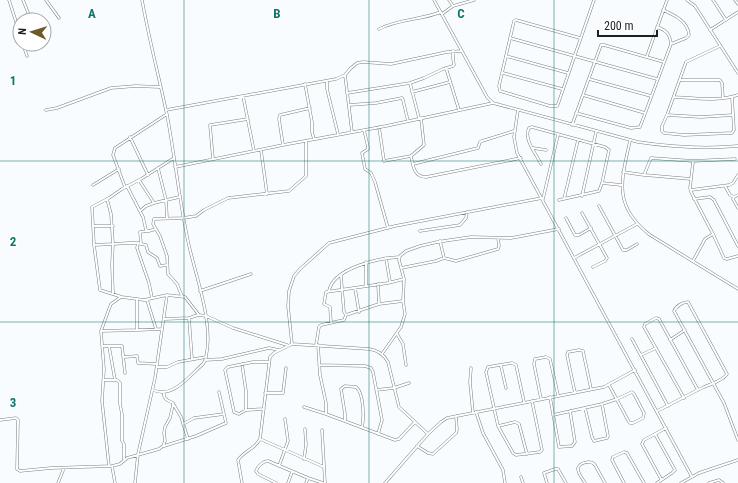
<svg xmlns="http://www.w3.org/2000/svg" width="738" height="483" font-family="'Roboto Condensed',sans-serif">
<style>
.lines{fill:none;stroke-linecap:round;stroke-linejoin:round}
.street-casing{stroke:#7a8184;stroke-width:3}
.street{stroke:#fff;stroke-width:2}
.grid{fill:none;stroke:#0f766e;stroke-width:1;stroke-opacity:0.55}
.grid-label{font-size:13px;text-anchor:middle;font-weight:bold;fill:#0f766e;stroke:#fff;stroke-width:3;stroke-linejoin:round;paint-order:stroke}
</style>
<rect width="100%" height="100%" fill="#f8fcfe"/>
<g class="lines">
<g class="street-casing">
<path id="street" d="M9,0L20,34
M23,0L31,20
M46,0L59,18
M142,0C149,39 159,77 167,115C175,157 179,199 188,241C195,275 214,322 206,357L178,362L167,367H157
M434,0L487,97L493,103L638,142C671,147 705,149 738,146
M687,0L695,6L738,73
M713,0L726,20
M735,0L738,4
M453,6L474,0
M442,14L453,6L449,0
M657,27C666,30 670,34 671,44
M379,29C398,19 421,20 441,12
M710,30L738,12
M510,38L657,79
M580,38L516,20L514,21L499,86L500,91L550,106H557L558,104L594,0
M23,44L27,56
M720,46L686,62L667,115L662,126V131L664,133L684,135L732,133L734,130L732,97
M506,56L568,73
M647,56L667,0
M446,68L459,110
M503,73L562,89
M345,75L352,132
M589,79L651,96
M680,80H720L722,83L723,98
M327,81V89L338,134
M410,83L424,78L443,69L453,66L454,65L453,58V51
M305,84L312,122V132L314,139
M412,92L450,82
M347,93L410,83L419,118
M583,95L645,113
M243,96L254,151
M674,97C694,98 719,102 738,95
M349,105L376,103L402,98L403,100L408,121
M46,110L57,108L111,88L136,86L160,87
M166,110L336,79L345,75L350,69L357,63L363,62L391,64L447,52L462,51
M518,110L514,137L517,153L692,477
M576,113L631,128L640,127L671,44L686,38L689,35C688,21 674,15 663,10
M667,115L701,117L733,115
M421,118L424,145L411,156C413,166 414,177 426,177L521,158
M572,125L601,45H604L664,62
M379,127L384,161L411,156
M364,130L368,147V149L362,153L365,169L371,173L375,182L388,228
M130,137L148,175
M630,141C621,181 613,206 650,235L738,289
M283,145L279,119L280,115L310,108
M533,148L546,150
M261,150L267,194
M174,158L141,179L122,189L109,198L92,207L94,245L100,290L122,297L144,300L167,295L185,297L199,315L206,316L233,328L287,345
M213,159L210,125L248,119
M693,162L690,188L691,192L713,234L724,258L727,259L738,256
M413,164L478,148L480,142L482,141L514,131
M541,164C536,154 523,138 529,128L532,127L605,147L609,150L602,183L599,191L559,200
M175,167L283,145L386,126L493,103
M158,168L166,200L167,218
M623,172L644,175L651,158L693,161L735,159
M645,175L691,179
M139,180L154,203L179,197
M602,183L621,185
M93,185L119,169
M127,186L143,217L146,230L149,231L156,229
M725,186L730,195L734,197
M125,187L113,155L115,148L167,114
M691,190L729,185L733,183L738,175
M738,195L734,197L733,199L738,208
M582,196L596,132
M543,199L558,135
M564,199L578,140
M694,199L710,197L714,200L738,246
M599,206L623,250H627L637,244
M140,211L146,206L154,203
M582,213L607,258L605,261L593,267
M566,218L575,235H579L591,228
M93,226H113
M420,231L460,225L466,218L467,212
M440,241L444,258L456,261L498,249L499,246L498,238
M141,244L138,243L137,248L149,283L152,298
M141,244L146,245L148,252L157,258L160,266L167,265
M141,244L140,232L147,231
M94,245L113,244L111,214L107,199
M386,258L390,282
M574,258L637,224
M693,261L705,239L713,234
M401,268L436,261L444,258
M341,276L344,312L346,315L379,304L403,301
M378,284L379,304
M366,286V262
M355,288L359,312
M200,291L251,274
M329,291C333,268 379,258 399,257
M113,294L112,264L113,244L129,243H138
M182,296L177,284L168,274L167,256L160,236L153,224L154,219L183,218L196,216L204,210L228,198L289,191L306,176V141
M147,300L156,329
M189,318L192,359
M164,319L189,318L198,315
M331,323L330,307L324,304L326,292L388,283L404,279
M137,330V299
M101,331L137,330L162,329
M397,334L403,344L406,365
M632,339L668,406
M670,340L685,330
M292,344L288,306L289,291L294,276L300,269L329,243L395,226L542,198
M316,345L319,327L321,325L344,320L346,315
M318,345L320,375L326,403V414
M102,346H122L125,373
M109,346L115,380
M382,354L401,327L405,314L403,301L404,279L399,260L400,256L406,251L420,246L437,242L471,237L511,238L559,229
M641,355L656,348
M124,357L137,356L138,363L157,364
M205,360L222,359L269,348L279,350
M242,364L246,391V410
M319,365L365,366L371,368L373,372L382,420L378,434
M501,366L506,388
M471,368L470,382L473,413
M103,380H117L120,383V404L122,414V441L124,444V459
M153,390C173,399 189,376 203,364L206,359
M376,390L394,388L409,383
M265,393H283L286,368
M575,393L567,355L568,352L579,350L583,351L591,389
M550,397L559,447L572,446L575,442L570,411
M684,398L644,327L645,324L656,318L659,319L698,390
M541,399L534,364L535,359L546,357L550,359L558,395
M524,402L516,365L512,363L488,367L486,372L498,426L513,453L516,455L540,452L542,450L532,401
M174,405L181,417L188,439
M304,407L326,414L395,440L399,439L415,422
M585,408L592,437L594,441L607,438L608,436L602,404
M264,409L246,410L239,414L234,412L225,370L228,367L253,362H269
M657,411C672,404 687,395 702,388C710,384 723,381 727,374L688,302C683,302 676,306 674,311L724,403L738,440
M476,412L483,433L503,470L505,483
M553,415L602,404L617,399L632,392L634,394L644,413L643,418L633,423H630L629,422L609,385
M0,420L16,418L18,420L17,469L20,471L51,468L112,466L120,464L127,458L159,449L163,446L165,441L164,433L165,427L170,418L173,405V403C168,400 163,400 164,393
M345,421V414L341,389L345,386L356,387C364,393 364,418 362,428
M183,424L194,418L224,414
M498,426L515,422L519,424L527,454
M322,430L325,483
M655,434L675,470L672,473L657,483
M260,439L324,467
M164,446L196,436L226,423L219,392
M417,446L428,453L433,454L456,433L457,430L456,416
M304,459L306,445L305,429
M109,466L102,401L104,369L101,331L109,309L111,304L121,297
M112,466L115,483
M279,466L288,441L285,419
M521,477L523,483
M661,479L642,444L644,440L666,428
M58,483L64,468
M135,483L138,454L155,378L167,295
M242,483L238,460C244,451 255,449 260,439L270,357L274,353L292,344L369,349C378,350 384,355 388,362L399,407L428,434
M276,483L258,474L256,471C257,467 263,461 268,461L308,478L323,483
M288,483L292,472
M306,483L308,478
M385,483L428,434L441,422L447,418L604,387L635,370
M547,483L544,473L555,469H558L566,483
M585,483C583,479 577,473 578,468C580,462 591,460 595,465L605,483
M624,483L612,460L613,457L624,452L627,453L644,483
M681,483L699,473L738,460
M709,483L719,480L723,483"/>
</g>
<use href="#street" class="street"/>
</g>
<path class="grid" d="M184,0V483M369,0V483M554,0V483M0,161H738M0,322H738"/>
<g class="grid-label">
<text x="92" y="18">A</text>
<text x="277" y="18">B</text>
<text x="461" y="18">C</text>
<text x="13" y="85">1</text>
<text x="13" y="246">2</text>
<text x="13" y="407">3</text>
</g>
<g transform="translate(32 32) rotate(274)"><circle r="19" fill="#ffffff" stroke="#a5a6a7"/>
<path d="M0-3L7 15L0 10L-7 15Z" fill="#6e5a29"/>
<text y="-6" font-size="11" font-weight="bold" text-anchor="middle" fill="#1e2022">N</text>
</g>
<path d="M598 30v6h59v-6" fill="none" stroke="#1e2022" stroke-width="2"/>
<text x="604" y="30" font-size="12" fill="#1e2022" stroke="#ffffff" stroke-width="3" paint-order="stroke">200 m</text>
</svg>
